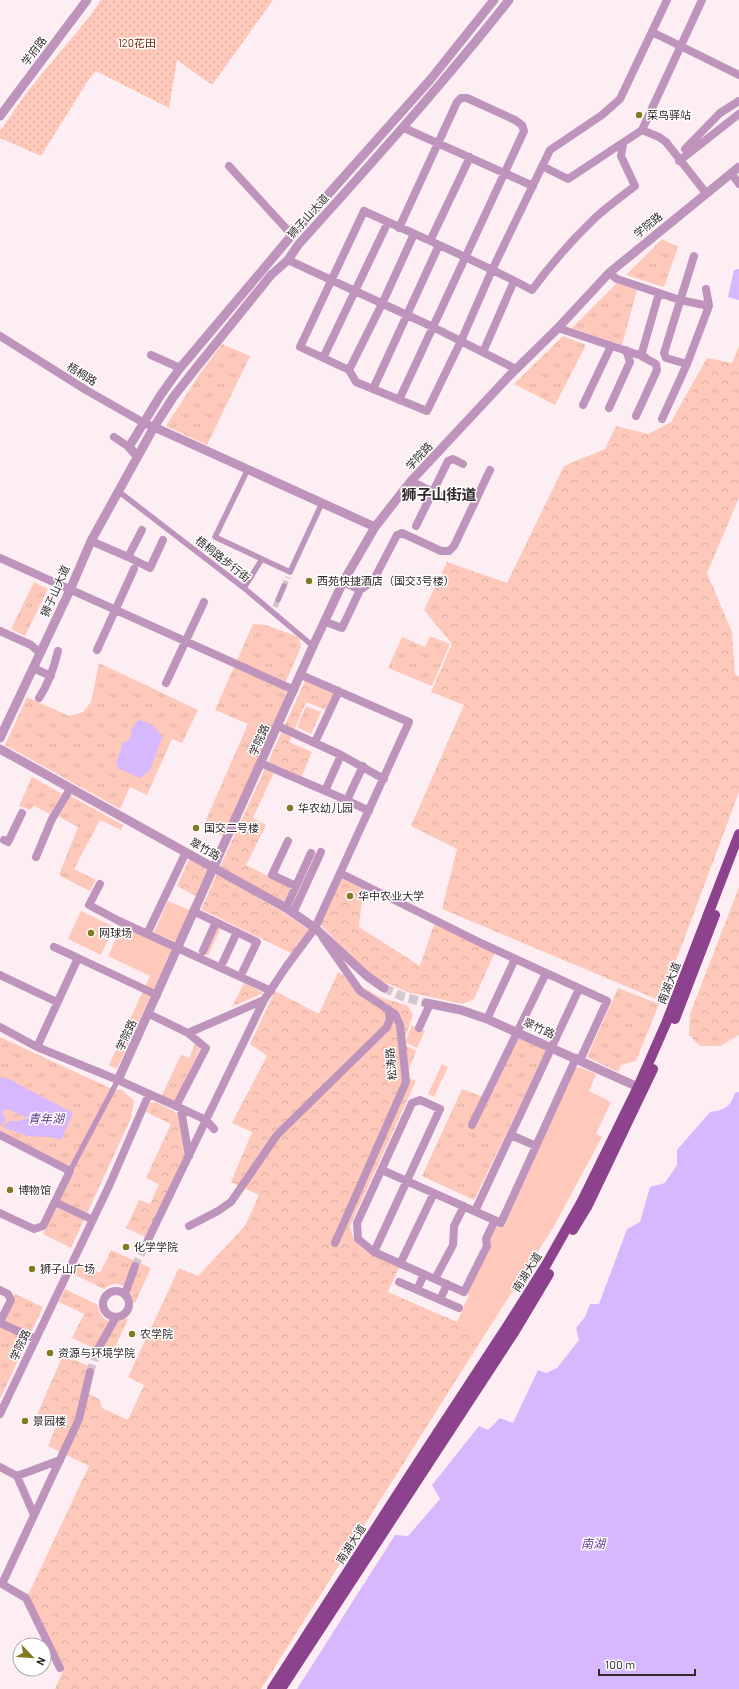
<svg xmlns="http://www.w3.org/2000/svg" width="739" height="1689" font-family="Barlow,'Noto Sans SC',sans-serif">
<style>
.grass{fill:#fec9ba}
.forest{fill:url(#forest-crowns)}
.park{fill:url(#park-tufts)}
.garden{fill:url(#garden-dots)}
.water{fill:#d7b8ff}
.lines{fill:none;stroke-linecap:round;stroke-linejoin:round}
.pedestrian-tunnel{stroke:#d4c6cc;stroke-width:5.5;stroke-dasharray:5.5 3;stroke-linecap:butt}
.minor-tunnel{stroke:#d4c6cc;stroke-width:8;stroke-dasharray:8 4;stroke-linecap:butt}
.tertiary-tunnel{stroke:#d4c6cc;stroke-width:9;stroke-dasharray:9 4.5;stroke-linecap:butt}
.pedestrian{stroke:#be94bc;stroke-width:5.5}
.minor{stroke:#be94bc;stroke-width:8}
.tertiary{stroke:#be94bc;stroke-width:9}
.primary{stroke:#8c428c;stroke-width:10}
.poi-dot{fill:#817a20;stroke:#fff;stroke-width:1.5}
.labels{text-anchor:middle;stroke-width:3;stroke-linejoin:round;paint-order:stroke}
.park-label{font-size:11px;fill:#7f2203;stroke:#fff}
.street-label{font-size:11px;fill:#31282c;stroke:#fff}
.poi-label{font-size:11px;fill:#31282c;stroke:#fff;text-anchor:start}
.water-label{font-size:12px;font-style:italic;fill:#623a8b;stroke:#fff}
.district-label{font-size:15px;font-weight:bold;fill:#31282c;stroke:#fff}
</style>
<defs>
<pattern id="forest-crowns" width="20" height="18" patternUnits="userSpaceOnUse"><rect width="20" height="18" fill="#fec9ba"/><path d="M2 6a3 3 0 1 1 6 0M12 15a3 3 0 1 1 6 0" fill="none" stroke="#daada0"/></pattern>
<pattern id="park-tufts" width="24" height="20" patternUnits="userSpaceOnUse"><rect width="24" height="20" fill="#fec9ba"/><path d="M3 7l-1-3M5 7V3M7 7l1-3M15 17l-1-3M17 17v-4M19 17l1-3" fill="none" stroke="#daada0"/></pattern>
<pattern id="garden-dots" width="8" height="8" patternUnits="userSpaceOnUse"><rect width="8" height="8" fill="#fec9ba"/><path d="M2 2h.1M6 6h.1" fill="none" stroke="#daada0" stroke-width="1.8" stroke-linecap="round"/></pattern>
</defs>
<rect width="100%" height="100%" fill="#fdeef4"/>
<path class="grass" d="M168,901L190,910L176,942L154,932Z
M81,911L114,927L101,955L68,939Z
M122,925L172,948L117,1069L109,1065L150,976L108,956Z
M412,1025L425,1031L417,1048L405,1042Z
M442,1064L448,1067L434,1097L428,1094Z
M575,1067L582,1068L596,1074L589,1091L611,1102L596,1134L602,1137L553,1228L482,1339L457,1322L469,1295L467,1292L496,1224L504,1227Z"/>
<path class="forest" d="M739,346V498L707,573L732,632L735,675L739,676V792L661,1001L442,909L457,849L411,826L464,705L431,692L452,644L424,610L447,562L507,583L564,466L605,449L616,426L648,434L671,422L707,358L732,363Z
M305,681L334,694L326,710L306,702L289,742L312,752L301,778L277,766L253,818L266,825L246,865L291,887L284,902L220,867Z
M190,857L211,870L198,897L177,886Z
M217,874L281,911L309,930L293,954L201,909Z
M339,877L363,889L359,927L420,966L435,921L496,950L474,999L463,1004L407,992L375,978L355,961L318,922Z
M739,887V1035L720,1046H700L689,1035L690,1014Z
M338,972L378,996L408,1006L413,1015L403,1044L416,1051L406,1077L416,1081L350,1226L353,1238L364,1250L400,1265L388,1292L457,1322L482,1339L261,1689H55L64,1668L28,1595L89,1466L48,1446L57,1424L37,1415L63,1355L91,1367L81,1390L99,1399L102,1408L128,1420L144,1385L128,1377L179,1268L198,1276L245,1226L259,1195L231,1182L252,1132L232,1123L267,1056L250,1044L275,991L319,1014Z
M244,983L263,993L232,1007Z
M156,1102L177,1113L186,1155L147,1238L126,1228L139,1200L150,1204L159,1184L146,1178L171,1124L146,1112L150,1103Z"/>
<path class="park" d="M662,239L678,247L664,287L626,275Z
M617,283L637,290L622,345L572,328Z
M563,336L586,345L555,405L514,384Z
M222,344L250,356L207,445L166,426L199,375Z
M34,582L48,589L25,636L11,629Z
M253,624L266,625L299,637L301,647L286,681V703L226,837L203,827L248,724L215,710Z
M430,636L450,644L432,686L388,668L402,637L425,647Z
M99,663L198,710L182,743L172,739L147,795L130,787L120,809L5,745L27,697L69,716L83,712L91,702Z
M306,706L321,712L311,734L297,727Z
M32,777L62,794L50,814L34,806L30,810L19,806Z
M69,795L123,825L121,830L100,820L74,869L96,880L90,891L59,875L78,827L56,815Z
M217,926L221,928L208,955L204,953Z
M618,988L659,1004L636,1061L621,1065L618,1072L587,1057Z
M520,1035L548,1047L474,1200L422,1176L462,1089L489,1099Z
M0,1037L112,1089L122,1090L134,1101L131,1118L71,1248L43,1234L75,1170L0,1132Z
M195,1044L200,1049L175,1102L161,1097L181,1055L189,1058Z
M111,1250L151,1268L135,1303L132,1302C132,1286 116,1278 104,1289L71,1273L76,1262L100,1273Z
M65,1289L98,1305C99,1320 113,1327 125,1318L128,1319L111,1356L72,1338L84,1314L59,1302Z
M15,1294L43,1307L0,1399V1326Z"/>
<path class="garden" d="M101,0H273L212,85L177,60L169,108L96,71L89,79L41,156L0,138V131L27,92L90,16Z"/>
<path class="water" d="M739,269V300L728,297L734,270Z
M138,720C148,721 159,728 162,738L150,770L140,778L119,769L116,763L123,743L130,739L132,728Z
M0,1077L9,1079L73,1113L61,1140L51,1137L28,1136L4,1128L8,1121H19L28,1118L7,1109L2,1112L6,1119L1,1126H0Z
M739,1092V1689H297L395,1535L408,1536L440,1499L432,1485L479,1426L488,1430L500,1418L513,1423L538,1370L546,1373L557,1368L579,1340L576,1328L585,1317L590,1304H599L627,1229L640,1222L650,1187L665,1183L677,1165V1150L710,1112C725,1110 730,1107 735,1093Z"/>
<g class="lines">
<path class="pedestrian-tunnel" d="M284,586L288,577
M275,607L278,600"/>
<path class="minor-tunnel" d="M135,1266L148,1240
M90,1372L98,1349"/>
<path class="tertiary-tunnel" d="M384,988L404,997L426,1003"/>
<path class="pedestrian" d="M248,469L215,537L290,572L322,503
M118,491L244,588L313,646
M244,588L262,559
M278,600L284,586
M70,1171L118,1080"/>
<path class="minor" d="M702,0L642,130L659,137L666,142L706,193
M652,32L739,75
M404,128L533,186
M623,144L621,156L635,186C622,196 608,206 596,217C573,239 551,264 532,290C478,261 420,237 364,211L300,347L349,370L356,382L427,411L461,341L492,270L550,150L602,115L620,99L667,0
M685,149L720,113L739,101
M679,161L739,114
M229,166L292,235
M542,166L568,179L642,130
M731,173L739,184
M430,241L470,157
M288,260L433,327L516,369
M609,273L617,279L680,300L709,306
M558,328L645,357
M0,336L86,390L144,423L154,427
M483,352L514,281
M151,355L180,368
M323,358L388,222
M687,364L666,358L664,353L694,256
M349,370L382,304L414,234
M373,389L439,245
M399,400L524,131L522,125L515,120L467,98H461L457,102L399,228
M583,405L611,346
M609,408L630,362L626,350
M636,416L657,370L656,364L641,356L659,293
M662,419L687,364L709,306L706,289
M114,437L129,447
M411,481L447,499
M416,526L448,461L453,459L463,464
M91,541L128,557L142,530
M128,557L150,568L163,540
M0,558L294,690
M360,590L373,581L397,535L402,533L441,551H449L454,546L490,470
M326,622L342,628L360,590L343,582
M0,631L31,645L40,653
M97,650L134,569
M33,668L51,676
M166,683L204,602
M39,698C49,683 54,668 58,651
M278,726L341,755L384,779
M315,742L339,691
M261,763C297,780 334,793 369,811
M325,791L341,755
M347,800L363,766
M4,840L8,842L22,813
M288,841L272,875L296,886
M36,857L52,819L70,789
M340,873L483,944L607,1001L580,1060
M100,884L89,905L119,921L271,991
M286,908L311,853
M195,912L257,942L243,971
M293,913L321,852
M147,934L186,852
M323,938L360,991L395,1014L400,1025L406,1082L335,1243
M54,947L78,958
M203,951L216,922
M223,962L237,932
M0,975L57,1002
M149,1014L188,1033L264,1000L286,967L315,928L409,722L301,675
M487,1019L515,959
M0,1027L37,1047L118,1080L176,1106L206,1120L214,1129
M419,1028L430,1004
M37,1047L78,958L157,995
M176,1106L206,1048L188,1033
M181,1110L189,1156
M472,1125L546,973
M0,1135L70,1171L43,1226L34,1229L0,1213
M511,1135L536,1146
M382,1170L501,1223L576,1058
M55,1202L93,1220
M475,1211L579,989
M189,1226L218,1211L231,1202L277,1135L387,1027L390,1019L388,1009
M148,1240L264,1000
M374,1252L440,1109L420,1100L412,1103L357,1223L358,1239L374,1252L464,1292L487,1246L486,1239L495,1220
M400,1264L434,1193
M435,1279L453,1245L454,1226L464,1206
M399,1282L459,1308
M0,1290L8,1294L11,1300L0,1322
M417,1290L424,1274
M103 1304a13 13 0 1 1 26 0a13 13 0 1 1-26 0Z
M125,1294L135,1266
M440,1300L447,1284
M0,1323L36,1339
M98,1349L116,1317
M0,1414L109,1186L149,1094
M0,1467L17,1476
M34,1515L17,1476L60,1460
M0,1583L26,1598L60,1668
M2,1584L79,1419L90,1372"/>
<path class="tertiary" d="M0,116L87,0
M154,427L375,527
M137,456L129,447L160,396L180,368L292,235L430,80L494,0
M0,738L70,590L91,541L154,427L174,396L196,368L271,275L288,260L298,245C370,165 442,85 509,0
M0,749L286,908L315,928L367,976L384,988
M426,1003L461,1010L487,1019L638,1087
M118,1080L313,646L343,582L364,546L375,527L411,481L510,375L558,328L609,273L739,167"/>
<path class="primary" d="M675,1019L715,915
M573,1230L587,1207L653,1069
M272,1689L417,1464L508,1325L546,1265L582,1201L638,1087L667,1021L739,834
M281,1689L515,1331L549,1274"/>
</g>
<g class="poi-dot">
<circle cx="639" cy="115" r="4"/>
<circle cx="309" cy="581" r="4"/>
<circle cx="290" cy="808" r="4"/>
<circle cx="196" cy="828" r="4"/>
<circle cx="350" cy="896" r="4"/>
<circle cx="91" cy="933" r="4"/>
<circle cx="10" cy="1190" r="4"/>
<circle cx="126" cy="1247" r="4"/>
<circle cx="32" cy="1269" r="4"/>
<circle cx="132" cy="1334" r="4"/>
<circle cx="50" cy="1353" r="4"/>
<circle cx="25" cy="1421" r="4"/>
</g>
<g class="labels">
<g class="park-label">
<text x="137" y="47">120花田</text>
</g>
<g class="street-label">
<text transform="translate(34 51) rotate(-53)" y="4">学府路</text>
<text transform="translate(308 216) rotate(-48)" y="4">狮子山大道</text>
<text transform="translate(648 225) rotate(-39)" y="4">学院路</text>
<text transform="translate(82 374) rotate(32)" y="4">梧桐路</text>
<text transform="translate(419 456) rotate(-47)" y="4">学院路</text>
<text transform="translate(223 559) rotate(38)" y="4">梧桐路步行街</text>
<text transform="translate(55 591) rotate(-66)" y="4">狮子山大道</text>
<text transform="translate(259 740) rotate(-66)" y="4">学院路</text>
<text transform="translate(205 849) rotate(29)" y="4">翠竹路</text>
<text transform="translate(669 983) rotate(-69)" y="4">南湖大道</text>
<text transform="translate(539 1028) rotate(24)" y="4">翠竹路</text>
<text transform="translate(126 1035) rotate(-65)" y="4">学院路</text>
<text transform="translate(391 1064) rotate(-95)" y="4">松涛路</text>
<text transform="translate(527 1272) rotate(-58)" y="4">南湖大道</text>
<text transform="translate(20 1345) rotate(-65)" y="4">学院路</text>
<text transform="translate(351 1544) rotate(-57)" y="4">南湖大道</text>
</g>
<g class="poi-label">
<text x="647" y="119">菜鸟驿站</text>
<text x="317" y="585">西苑快捷酒店（国交3号楼）</text>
<text x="298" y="812">华农幼儿园</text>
<text x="204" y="832">国交二号楼</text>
<text x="358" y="900">华中农业大学</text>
<text x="99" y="937">网球场</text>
<text x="18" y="1194">博物馆</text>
<text x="134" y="1251">化学学院</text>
<text x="40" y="1273">狮子山广场</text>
<text x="140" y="1338">农学院</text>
<text x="58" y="1357">资源与环境学院</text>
<text x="33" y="1425">景园楼</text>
</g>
<g class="water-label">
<text x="46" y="1123">青年湖</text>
<text x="593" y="1548">南湖</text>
</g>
<g class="district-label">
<text x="439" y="500">狮子山街道</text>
</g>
</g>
<g transform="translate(32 1657) rotate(115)"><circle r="19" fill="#ffffff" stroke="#ada9ab"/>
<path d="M0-3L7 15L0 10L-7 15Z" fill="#817a20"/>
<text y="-6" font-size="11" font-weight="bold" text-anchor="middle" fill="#31282c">N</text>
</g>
<path d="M599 1669v6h96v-6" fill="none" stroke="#31282c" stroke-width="2"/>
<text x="605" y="1669" font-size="12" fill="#31282c" stroke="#ffffff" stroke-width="3" paint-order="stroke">100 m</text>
</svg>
